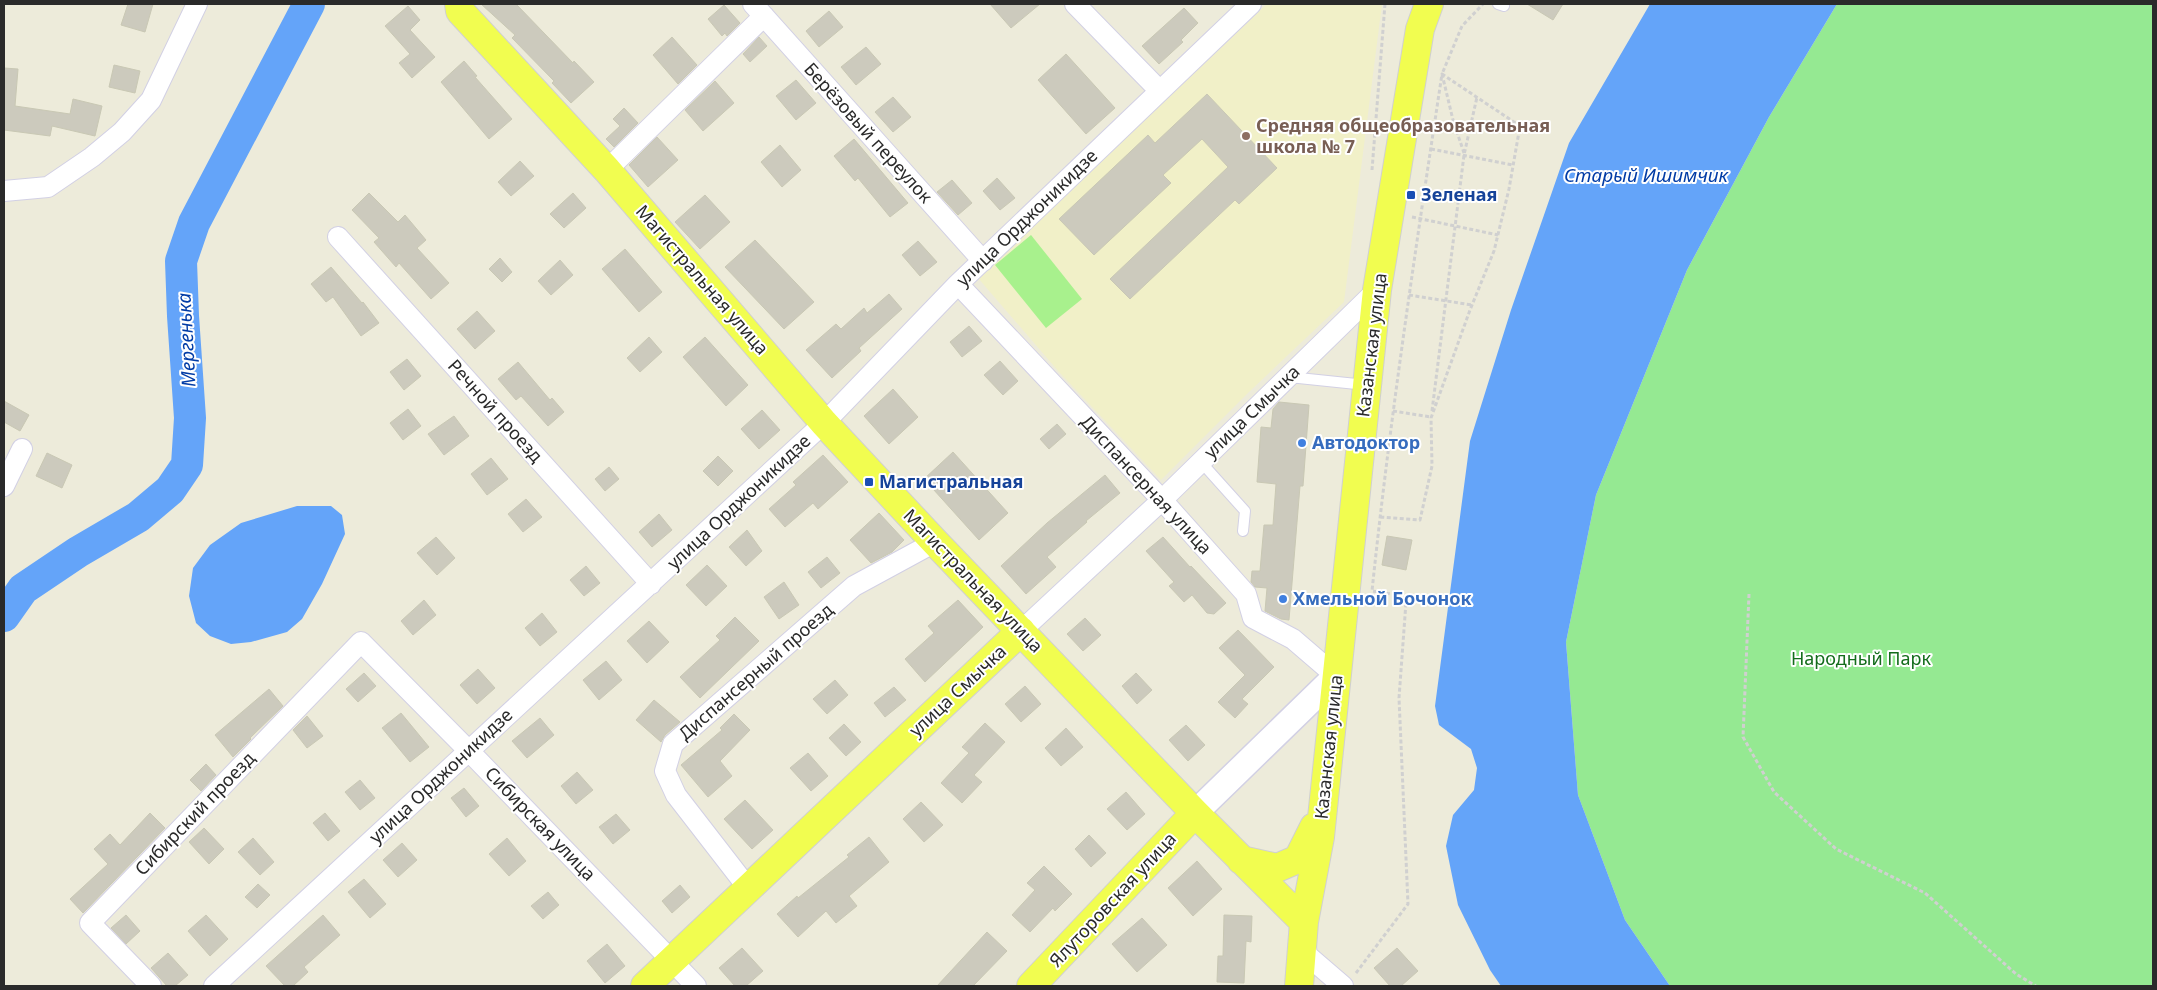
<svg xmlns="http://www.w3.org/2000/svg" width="2157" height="990" font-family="'Noto Sans',sans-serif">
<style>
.education{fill:#f1f0c8}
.green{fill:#95e992}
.pitch{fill:#a8f18d}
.water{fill:#64a4f9}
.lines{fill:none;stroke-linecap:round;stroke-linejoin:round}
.river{stroke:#64a4f9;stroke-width:32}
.building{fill:#cccabd;stroke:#c9c8b4}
.service-casing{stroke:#d2d0e4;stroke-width:12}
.minor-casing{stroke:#d2d0e4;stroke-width:22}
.tertiary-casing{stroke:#d2d0e4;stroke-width:28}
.primary-casing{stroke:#d0d0d0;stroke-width:30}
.path{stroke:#d0d0d0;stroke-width:3;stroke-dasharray:4 2.5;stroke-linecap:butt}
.service{stroke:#fff;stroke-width:10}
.minor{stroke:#fff;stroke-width:20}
.tertiary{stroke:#fff;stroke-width:25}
.primary{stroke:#f1fd50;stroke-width:28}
.education-dot{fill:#8d6e63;stroke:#fff;stroke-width:2}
.transit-dot{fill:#1a4fb4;stroke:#fff;stroke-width:2}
.shop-dot{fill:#3f7fe0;stroke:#fff;stroke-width:2}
.labels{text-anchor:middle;stroke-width:4;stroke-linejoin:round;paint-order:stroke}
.education-label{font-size:18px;font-weight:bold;fill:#785e54;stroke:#fff;text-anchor:start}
.street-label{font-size:18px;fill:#2a2a2a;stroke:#fff}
.transit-label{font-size:18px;font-weight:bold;fill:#164399;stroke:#fff;text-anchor:start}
.shop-label{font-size:18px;font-weight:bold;fill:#366cbe;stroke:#fff;text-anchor:start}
.park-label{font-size:18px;fill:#146d1c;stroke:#fff}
.water-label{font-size:19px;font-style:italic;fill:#023ca6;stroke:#fff}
</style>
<rect width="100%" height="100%" fill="#edebda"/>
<path class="education" d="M1267,4H1382L1344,302L1249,392L1161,480L1059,372L978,278L986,268Z"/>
<path class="green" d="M1837,4H2153V986H1670L1625,920L1578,795L1566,642L1596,495L1687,270L1769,117Z"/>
<path class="pitch" d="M1031,235L1082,299L1046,328L995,265Z"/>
<path class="water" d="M1650,4H1837L1769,117L1687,270L1596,495L1566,642L1578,795L1625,920L1670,986H1501L1490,970L1458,905L1446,846L1453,815L1474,790L1477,768L1471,749L1439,725L1435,706L1470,441L1511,310L1569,143Z
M297,506H331L342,515L345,534L322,584L302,619L287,632L251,642L231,644L210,636L196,623L189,596L193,568L210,545L241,523Z"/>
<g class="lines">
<path class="river" d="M4,616L23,589L78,552L138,517L170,490L187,465L190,418L183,316L181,261L194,223L309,4"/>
</g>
<path class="building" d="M128,4H153L145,32L121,25Z
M481,4H516L573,63L574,61L594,82L571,103L552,83L554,81L512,38L515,35Z
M990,4H1040L1011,28Z
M1527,4H1563L1553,20Z
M724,5L740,23L727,36L725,33L722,36L708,19Z
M408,6L420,20L410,30L435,57L412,78L399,63L410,54L385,26Z
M1184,8L1198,23L1181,40L1183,42L1159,64L1142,46Z
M829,11L843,27L819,47L806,31Z
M672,37L697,65L678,84L653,55Z
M759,37L767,46L750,62L743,54Z
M866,47L881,64L856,85L841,67Z
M1066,54L1115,108L1086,134L1038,80Z
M464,61L477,76L475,77L512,119L489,139L441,82Z
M114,65L140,71L135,93L109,87Z
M4,68L18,69L15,106L70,114L73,99L102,106L95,136L52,126L50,136L4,130Z
M796,80L816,103L796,120L776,96Z
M715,81L734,103L703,131L685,110Z
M1207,94L1277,168L1239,204L1235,200L1130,299L1110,279L1228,167L1202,139L1163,175L1171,183L1094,255L1059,219L1148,135L1155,143Z
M893,97L911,117L893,132L875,112Z
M624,108L638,123L614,147L606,139L620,126L613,119Z
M657,137L678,160L648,187L629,165Z
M854,139L908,203L890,217L858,178L855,181L834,156Z
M780,145L801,170L782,187L761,162Z
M520,161L534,176L511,196L498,182Z
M997,178L1015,198L1000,210L983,191Z
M952,180L972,203L958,215L937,192Z
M369,193L398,222L405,215L426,240L417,248L449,283L431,299L399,263L396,267L374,242L379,238L352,210Z
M573,193L586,208L564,228L550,214Z
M705,195L730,222L700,249L675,222Z
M755,240L814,302L784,329L725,267Z
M918,241L937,262L920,276L902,255Z
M625,249L662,292L639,312L602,269Z
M500,258L512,272L502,282L489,269Z
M560,260L573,275L551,295L538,281Z
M331,267L362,303L363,302L379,323L361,336L333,297L326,302L311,284Z
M889,294L902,309L859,348L861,351L832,378L806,350L836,324L841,329L864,308L867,313Z
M477,311L495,331L475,349L457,329Z
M969,326L982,341L962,357L950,342Z
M649,337L662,352L640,372L627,358Z
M705,337L748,385L726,406L683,357Z
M407,359L421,376L404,390L390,372Z
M1000,361L1018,381L1003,395L984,375Z
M518,362L550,400L552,398L564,412L548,426L521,396L516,400L498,379Z
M893,389L918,417L889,444L864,416Z
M4,401L29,415L20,431L4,422Z
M1279,402L1309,405L1303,486H1300L1289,620L1281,619L1265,611L1267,588L1255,587L1251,582L1252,571H1260L1264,525H1273L1276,484L1257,482L1261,427L1271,428L1273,409Z
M408,409L421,426L403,440L390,423Z
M762,410L780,430L759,449L741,429Z
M454,416L469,436L444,455L428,434Z
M1057,424L1066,434L1049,449L1040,439Z
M953,452L1008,513L979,540L924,479Z
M47,453L72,465L62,488L36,476Z
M823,455L848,482L818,509L813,503L785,527L769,509L796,485L793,482Z
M718,456L733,471L718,486L703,471Z
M491,458L508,479L487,495L471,474Z
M609,467L619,479L605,491L595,479Z
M1105,475L1120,493L1086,521L1087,522L1047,557L1056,567L1026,594L1001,566L1047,523Z
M526,499L542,517L523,532L508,514Z
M879,513L904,540L892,552L871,563L850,540Z
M659,514L672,530L652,547L639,532Z
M747,530L762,551L746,566L729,547Z
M1387,536L1412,540L1406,570L1382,565Z
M436,537L455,558L437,575L417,553Z
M1163,537L1190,567L1191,566L1226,603L1214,614L1207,613L1192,595L1184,602L1169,586L1174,582L1146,551Z
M827,557L840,573L821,588L808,572Z
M707,565L727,586L706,606L686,585Z
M586,566L600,583L584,596L570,580Z
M784,582L799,605L779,619L764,597Z
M424,600L436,615L413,635L401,621Z
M958,600L983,627L925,682L905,659L934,633L928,626Z
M542,613L557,632L540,646L525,628Z
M735,617L759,641L700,698L680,677L720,640L716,636Z
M1085,618L1101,635L1083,651L1067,634Z
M649,621L669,642L647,663L627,641Z
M1238,630L1274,667L1242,699L1248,704L1235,718L1218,702L1245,675L1219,648Z
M606,661L622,680L599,700L583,680Z
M478,669L495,688L477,704L460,685Z
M364,673L376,686L358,702L346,689Z
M1136,673L1152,690L1137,704L1122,686Z
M835,680L848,695L827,714L813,699Z
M1025,686L1041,704L1021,722L1005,704Z
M894,687L906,700L885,717L874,703Z
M269,689L283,706L250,738L251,739L233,757L215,735Z
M654,700L680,722L665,735L661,742L636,720Z
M401,713L429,747L410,762L382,728Z
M734,714L750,730L720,761L732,776L708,797L681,765L722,730L720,728Z
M307,716L323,736L307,748L293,730Z
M540,718L554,735L527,758L512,741Z
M985,723L1005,742L974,775L982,782L962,803L941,783L969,753L962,747Z
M844,724L861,742L846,756L829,738Z
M1186,725L1205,745L1188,761L1169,740Z
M1066,728L1083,747L1061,766L1045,748Z
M808,753L828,776L811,791L790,768Z
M206,764L216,775L201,791L190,780Z
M577,772L593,790L576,804L561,786Z
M360,780L375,798L360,810L345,792Z
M464,788L479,806L466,817L451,798Z
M1126,792L1145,814L1127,830L1107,809Z
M745,800L773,830L752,849L724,819Z
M921,802L943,825L924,842L903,819Z
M150,813L165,828L83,913L70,899L108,864L94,849L110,834L120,845Z
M325,813L340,831L328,841L313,823Z
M616,814L630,830L613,844L599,827Z
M204,828L224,849L209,864L189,842Z
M1089,835L1106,853L1091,867L1075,849Z
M869,837L889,862L849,896L857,906L836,923L826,911L798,937L777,914L797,896L798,898L849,857L847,855Z
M253,838L274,862L260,875L238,852Z
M507,838L526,861L509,876L489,854Z
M402,843L417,860L398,877L383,860Z
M1197,861L1222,889L1193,916L1168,888Z
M1044,866L1072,894L1055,911L1053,908L1030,932L1012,915L1035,890L1027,883Z
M364,879L386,904L370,918L348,892Z
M258,884L270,895L257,908L245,897Z
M680,885L690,897L672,913L662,901Z
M548,892L559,905L543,919L531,906Z
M126,915L140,931L126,944L111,928Z
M206,915L228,939L210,956L188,931Z
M323,915L340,935L304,967L308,972L293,986H285L266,966Z
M1224,915L1252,916L1251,942L1246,941L1244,983L1217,982L1218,956H1223Z
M1142,918L1167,945L1137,972L1112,944Z
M987,932L1007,951L973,986H937Z
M607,944L625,966L605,983L587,961Z
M742,948L763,971L746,986H735L719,968Z
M1397,948L1418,971L1401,986H1390L1374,968Z
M168,953L188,975L175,986H167L151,968Z"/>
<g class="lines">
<g class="service-casing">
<path id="service" d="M1498,4L1504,6
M1289,377L1366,385
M1201,462L1245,511L1243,531"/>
</g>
<g class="minor-casing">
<path id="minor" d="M753,4L983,261
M1075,4L1159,90
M607,170L764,16
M4,191L48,187L92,157L122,132L151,100L197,4
M338,237L651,584
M958,284L1162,500L1246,594L1253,618L1293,639L1336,676
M4,486L22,449
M1021,631L1162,500L1377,290
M748,888L676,795L665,771L673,744L854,586L935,542
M1305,940L1307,955L1343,986
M151,986L90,923L361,642L468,750L696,986
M214,986L824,423L958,284L1251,4"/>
</g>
<g class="tertiary-casing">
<path id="tertiary" d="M1195,813L1336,676"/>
</g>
<g class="primary-casing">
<path id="primary" d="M459,4L460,11L607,170L824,423L935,542L1195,813L1304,922
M1241,860L1277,868L1298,859L1314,827
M645,986L1021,631
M1031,986L1195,813
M1299,986L1304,922L1320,837L1377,290L1420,29L1429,4"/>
</g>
<path class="path" d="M1431,149L1513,165
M1464,153L1453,120L1442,74L1462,26L1483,4
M1372,170L1385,4
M1412,217L1498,235
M1409,295L1472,305
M1393,411L1431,417
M1432,411L1464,155L1477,97
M1749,594L1743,737L1774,792L1836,849L1925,893L2016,974L2036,986
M1356,973L1408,904L1399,698L1406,602L1404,596L1372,591C1390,418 1416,246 1442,74L1520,126L1509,189L1494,251L1470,310L1431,418L1432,466L1420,520L1380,517"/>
<use href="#service" class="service"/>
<use href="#minor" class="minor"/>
<use href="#tertiary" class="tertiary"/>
<use href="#primary" class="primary"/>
</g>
<circle class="education-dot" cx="1246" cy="136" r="5"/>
<g class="transit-dot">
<rect x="1406" y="190" width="10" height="10" rx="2.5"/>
<rect x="864" y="477" width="10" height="10" rx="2.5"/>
</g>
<g class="shop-dot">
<circle cx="1302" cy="443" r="5"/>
<circle cx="1283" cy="599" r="5"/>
</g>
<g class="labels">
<g class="education-label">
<text x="1256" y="132">Средняя общеобразовательная<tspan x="1256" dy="21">школа № 7</tspan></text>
</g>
<g class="street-label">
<text transform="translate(868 133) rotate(48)" y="6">Берёзовый переулок</text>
<text transform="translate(1027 218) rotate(-44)" y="6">улица Орджоникидзе</text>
<text transform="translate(702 280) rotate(49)" y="6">Магистральная улица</text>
<text transform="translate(1372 345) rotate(-83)" y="6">Казанская улица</text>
<text transform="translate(495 411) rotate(48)" y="6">Речной проезд</text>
<text transform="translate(1252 412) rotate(-44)" y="6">улица Смычка</text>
<text transform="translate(1146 485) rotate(47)" y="6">Диспансерная улица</text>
<text transform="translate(739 502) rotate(-43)" y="6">улица Орджоникидзе</text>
<text transform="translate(973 581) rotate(46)" y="6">Магистральная улица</text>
<text transform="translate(756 672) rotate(-41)" y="6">Диспансерный проезд</text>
<text transform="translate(958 691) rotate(-43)" y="6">улица Смычка</text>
<text transform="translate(1329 747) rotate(-84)" y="6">Казанская улица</text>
<text transform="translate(441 776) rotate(-43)" y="6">улица Орджоникидзе</text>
<text transform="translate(195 814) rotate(-46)" y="6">Сибирский проезд</text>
<text transform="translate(540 824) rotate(46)" y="6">Сибирская улица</text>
<text transform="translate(1113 900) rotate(-47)" y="6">Ялуторовская улица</text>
</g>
<g class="transit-label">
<text x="1421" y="201">Зеленая</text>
<text x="879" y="488">Магистральная</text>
</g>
<g class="shop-label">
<text x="1312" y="449">Автодоктор</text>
<text x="1293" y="605">Хмельной Бочонок</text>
</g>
<g class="park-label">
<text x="1861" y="665">Народный Парк</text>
</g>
<g class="water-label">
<text x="1646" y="182">Старый Ишимчик</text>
<text transform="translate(186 340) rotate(-93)" y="7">Мергенька</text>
</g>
</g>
<rect width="2157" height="990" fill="none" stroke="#2a2a2a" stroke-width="10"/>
</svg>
